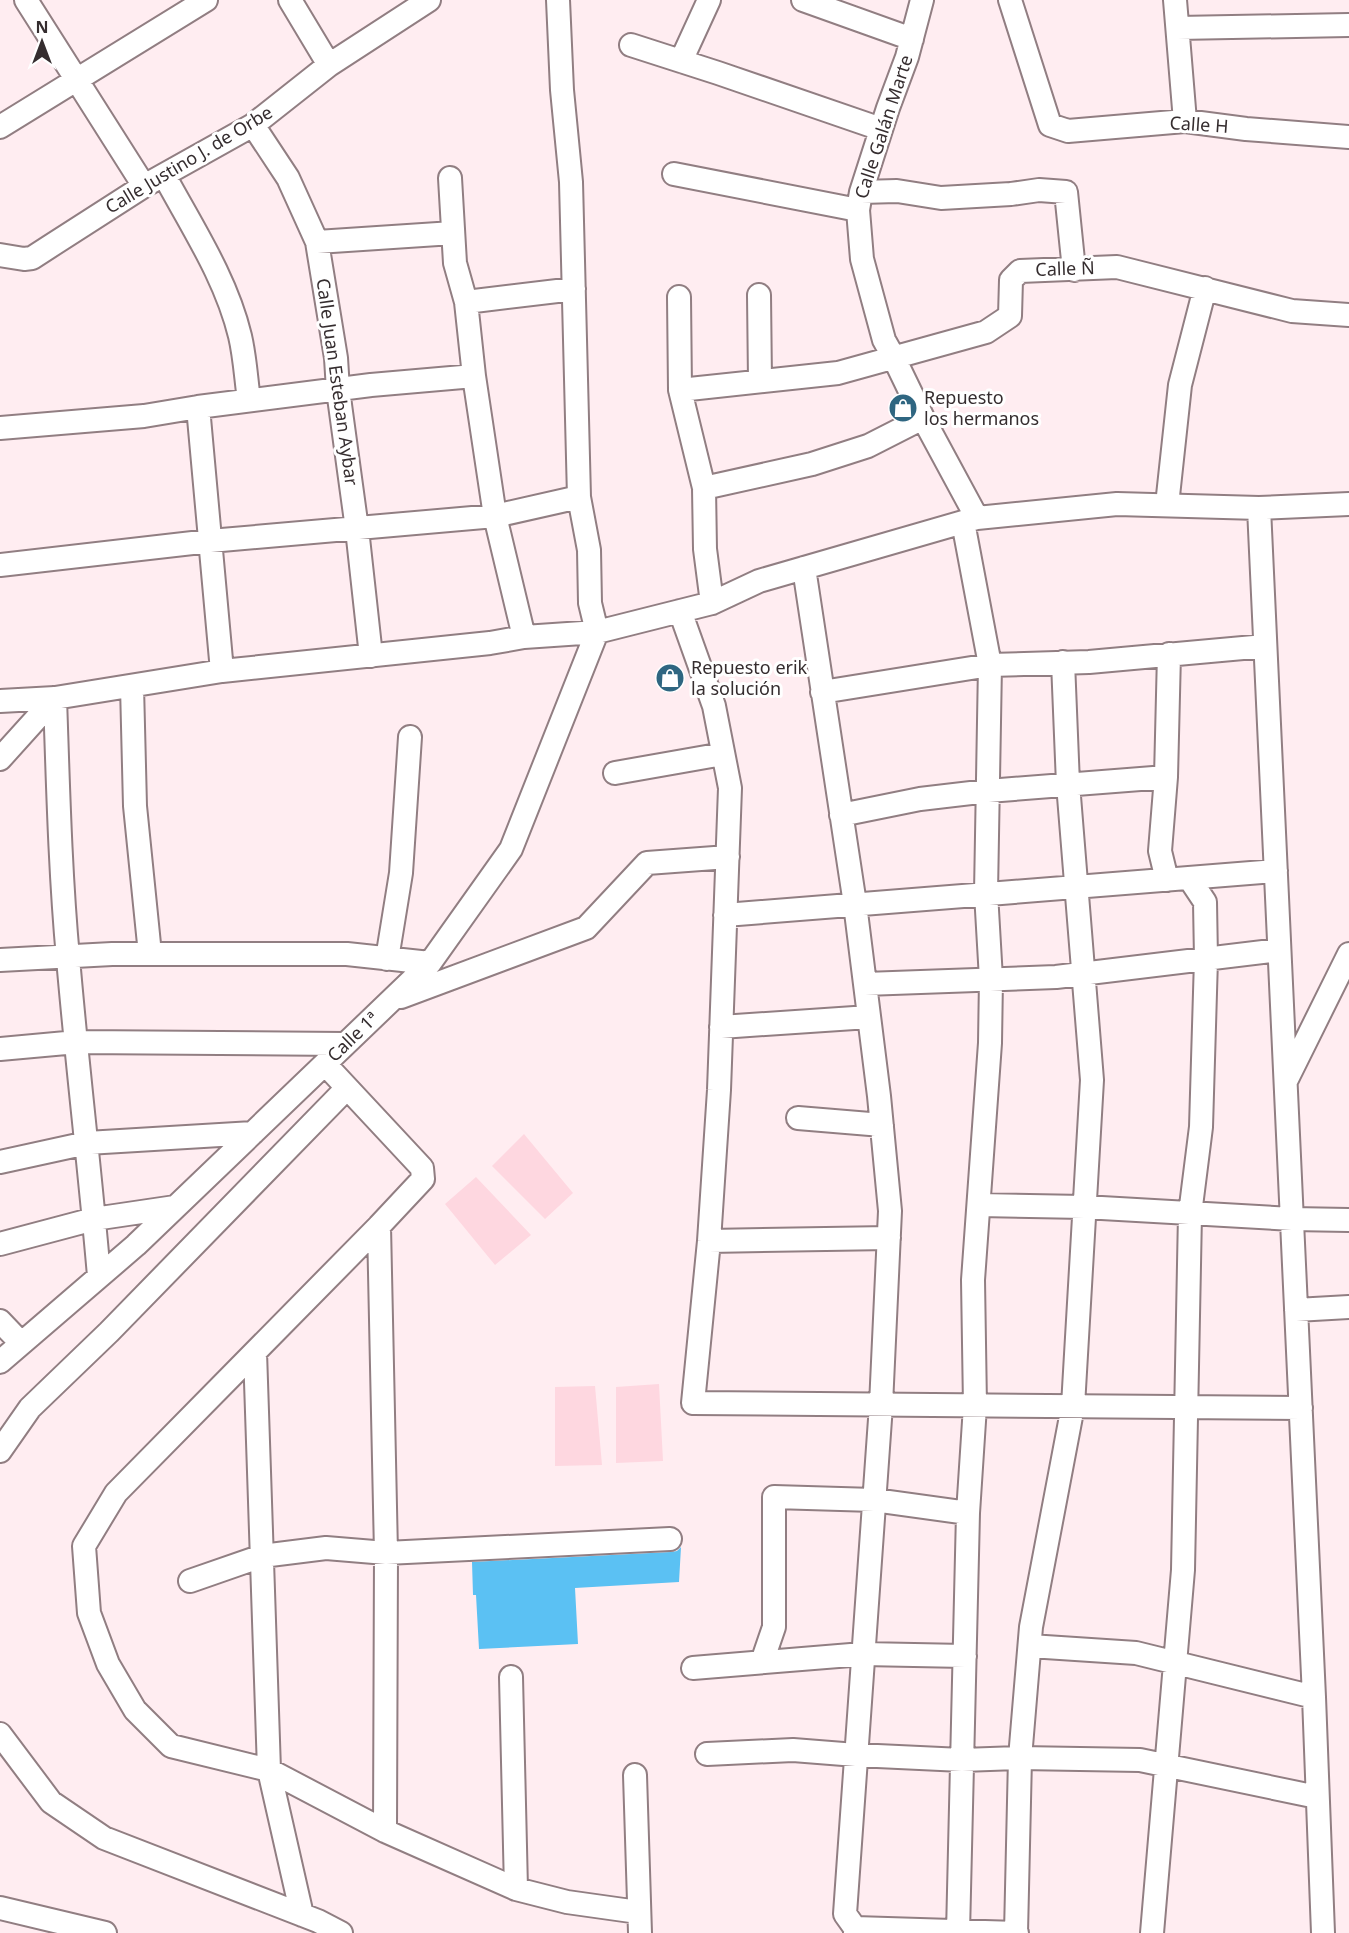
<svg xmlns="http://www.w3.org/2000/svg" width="1349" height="1933" font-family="'Noto Sans',sans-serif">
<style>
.green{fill:#fed7e0}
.building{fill:#5bc1f3}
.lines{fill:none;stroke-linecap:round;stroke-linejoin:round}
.minor-casing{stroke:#917e82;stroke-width:26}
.minor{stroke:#fff;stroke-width:22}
.labels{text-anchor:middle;stroke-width:6;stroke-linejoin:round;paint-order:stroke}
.street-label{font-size:18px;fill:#352d2f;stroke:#fff}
.poi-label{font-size:18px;fill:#352d2f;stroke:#fff;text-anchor:start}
</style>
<rect width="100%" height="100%" fill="#ffedf1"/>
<path class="green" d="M524,1134L573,1193L545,1219L492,1166Z
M476,1177L531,1235L495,1265L445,1204Z
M659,1384L663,1461L616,1463V1387Z
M595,1386L602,1465L555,1466V1387Z"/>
<path class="building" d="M681,1547L679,1582L575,1588L578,1644L479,1649L476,1595H473L472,1562L671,1552L677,1551Z"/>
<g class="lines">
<g class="minor-casing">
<path id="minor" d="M26,0L144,186
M290,0L329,65
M803,0L912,39
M922,0L907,57L888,108L861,192L858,210L862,259L884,340L894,358L923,418L977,518
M1010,0L1050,125L1068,131L1185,121L1246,129L1349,137
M1175,0L1185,121
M1178,28L1349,25
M631,45L718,73L881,129
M681,61L709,0
M253,125L288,178L317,242L336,358L338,390L357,529L371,656
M0,127L206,0
M674,174L858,210
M164,175C192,227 226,278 240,336C245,357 246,379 249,400
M450,178L455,263L466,302L474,376L495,516L524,637
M861,192L897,191L941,198L1011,194L1039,190L1066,192L1074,270
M317,242L453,233
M0,255L24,259L32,258L49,247L144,186L253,125L329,65L429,0
M759,295L760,381
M679,297L680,390L704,488
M466,302L574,289
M680,390L838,373L986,332L1010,316L1011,280L1020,271L1117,267L1292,311L1349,315
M198,407L222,671
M0,428L144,416L198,407L371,385L474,376
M1167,505L1180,385L1205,288
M1259,508L1314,1697L1323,1933
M0,565L210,541L495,516L579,497
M804,568L855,904L879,1096L890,1211L881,1405L845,1914L855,1928V1933
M712,603L705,549L704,488L812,464L868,446L923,418
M680,611L714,706L730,788L719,1090L709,1241L693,1403L1301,1408
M132,686L135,806L150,954
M822,692L990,665L1089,662L1265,646
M55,698C58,784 60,871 68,958C77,1064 90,1170 99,1276
M0,701L55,698L222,671L490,643L524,637L597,632L712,603L759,581L977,518L1117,504L1259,508L1349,504
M0,759L55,698
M615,773L723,754
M841,815L920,799L988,791L1166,777
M1167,880L1160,851L1166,777L1169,654
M725,915L1276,871
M387,959L401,873L410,737
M0,960L112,954H347L430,963
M865,984L1056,977L1279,950
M401,997L586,928L647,863L728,857
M721,1027L869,1017
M0,1049L77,1042L345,1044
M325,1064L422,1168L423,1179L379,1226L116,1493L84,1546L89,1613L108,1664L135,1710L171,1746L269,1770L385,1831L516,1889L567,1902L638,1912
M1286,1081L1349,954
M798,1118L882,1125
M0,1162L87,1143L253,1133
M979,1205L1084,1207L1292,1219L1349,1220
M379,1226L386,1553L385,1831
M709,1241L889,1238
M0,1244L94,1219L175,1207
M1296,1310L1349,1307
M0,1321L21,1343
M255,1352L269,1770L302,1915
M0,1362L136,1245L430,963L511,849L597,632L590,603L589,550L579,497L571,182L562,90L558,0
M0,1451L30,1408L109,1332L347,1088
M190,1581L262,1556L326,1548L386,1553L670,1539
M1030,1646L1136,1653L1314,1697
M762,1662L774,1627V1497L874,1500L968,1513
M693,1668L863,1654L965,1656
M511,1677L516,1889
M0,1734L51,1802L104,1838L318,1921L341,1933
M707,1754L793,1750L856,1755L962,1760L1020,1758L1140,1760L1317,1797
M635,1775L640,1933
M0,1908L105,1933
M855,1928L1017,1933
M958,1933L968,1513L975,1406L973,1280L990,1043L991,979L986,893L990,665L963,522
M1016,1933L1020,1758L1031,1627L1073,1406L1092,1080L1068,784L1063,662
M1152,1933L1183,1570L1190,1214L1201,1127L1206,959L1205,902L1189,878"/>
</g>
<use href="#minor" class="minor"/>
</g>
<defs>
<g id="shop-disc" transform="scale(1.5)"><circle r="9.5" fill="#2f6681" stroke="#fff"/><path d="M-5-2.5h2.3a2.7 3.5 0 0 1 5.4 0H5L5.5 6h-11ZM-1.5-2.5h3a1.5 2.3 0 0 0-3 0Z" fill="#fff"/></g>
</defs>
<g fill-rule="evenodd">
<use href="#shop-disc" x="903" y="408"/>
<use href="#shop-disc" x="670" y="678"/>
</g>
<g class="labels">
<g class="street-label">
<text transform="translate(1199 125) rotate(4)" y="6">Calle H</text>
<text transform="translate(884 127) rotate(-72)" y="6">Calle Galán Marte</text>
<text transform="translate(189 160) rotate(-31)" y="6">Calle Justino J. de Orbe</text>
<text transform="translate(1065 269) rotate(-2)" y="6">Calle Ñ</text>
<text transform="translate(337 382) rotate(82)" y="6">Calle Juan Esteban Aybar</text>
<text transform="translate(353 1037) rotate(-44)" y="6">Calle 1ª</text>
</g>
<g class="poi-label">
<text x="924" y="404">Repuesto<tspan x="924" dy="21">los hermanos</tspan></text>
<text x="691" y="674">Repuesto erik<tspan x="691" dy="21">la solución</tspan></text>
</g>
</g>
<g transform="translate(42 42)" stroke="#ffffff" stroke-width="4.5" paint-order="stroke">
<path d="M0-4.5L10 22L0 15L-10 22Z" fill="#352d2f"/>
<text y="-9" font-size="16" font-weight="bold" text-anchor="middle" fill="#352d2f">N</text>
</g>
</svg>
